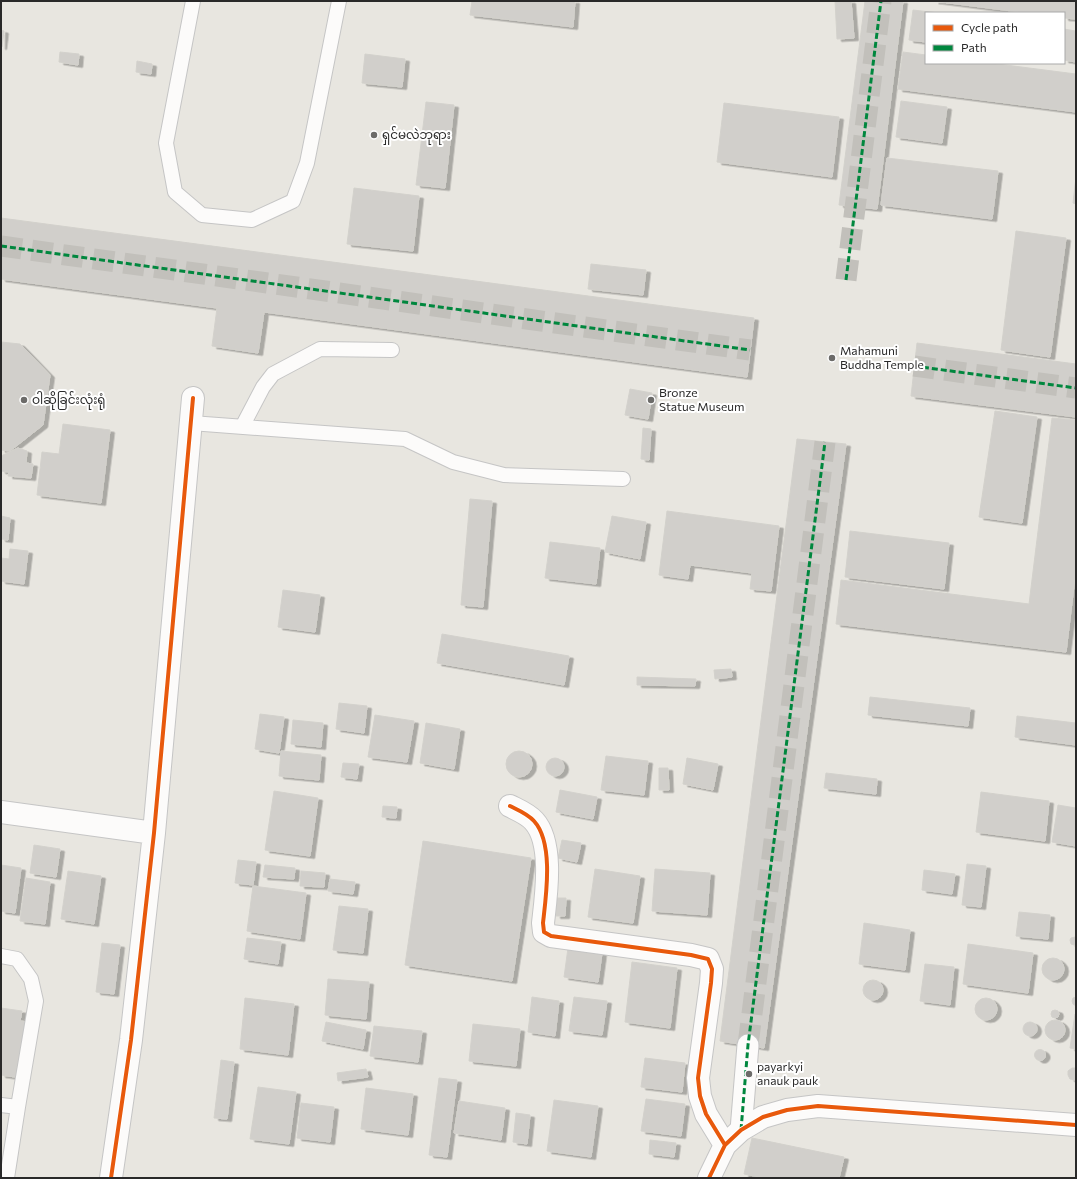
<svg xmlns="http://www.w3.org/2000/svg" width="1077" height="1179" font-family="Commissioner,'Noto Sans Myanmar',sans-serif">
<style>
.building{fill:#d1cfcb;stroke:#d3d1cc;filter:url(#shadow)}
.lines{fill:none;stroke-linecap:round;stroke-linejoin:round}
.pedestrian-tunnel{stroke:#c2c0bb;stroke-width:21;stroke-dasharray:21 10;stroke-linecap:butt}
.service-casing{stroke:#c5c5c5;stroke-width:16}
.pedestrian-casing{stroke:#c5c5c5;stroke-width:23}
.minor-casing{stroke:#c5c5c5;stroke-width:24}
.service{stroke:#fcfbfa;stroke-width:14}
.pedestrian{stroke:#fcfbfa;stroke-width:21}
.minor{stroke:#fcfbfa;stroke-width:22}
.quiet{stroke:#00873e;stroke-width:3;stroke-dasharray:6 3;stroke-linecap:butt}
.cycleway-casing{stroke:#fff;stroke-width:6}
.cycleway{stroke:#e8590c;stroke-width:4}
.poi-dot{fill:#6c6b69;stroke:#fff;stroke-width:1.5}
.labels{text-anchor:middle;stroke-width:4;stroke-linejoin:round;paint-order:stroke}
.poi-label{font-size:12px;fill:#292929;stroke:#fff;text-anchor:start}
</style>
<defs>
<filter id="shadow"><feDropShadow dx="4.5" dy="2.5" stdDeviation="0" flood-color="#0004"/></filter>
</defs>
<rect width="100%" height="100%" fill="#e8e6e0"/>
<path class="building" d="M472,1H575L573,27L470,15Z
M835,1H851L854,38L837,39Z
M865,1H903L877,209L839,205Z
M934,1H1076V19L1064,18V13H1027Z
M913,10L939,13H926V42L909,40Z
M1064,29L1076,31V62L1064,60Z
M1,30L4,31L2,47H1Z
M60,52L79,54L78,65L59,62Z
M903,52L926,55V63H990L1076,74V112L898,89Z
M365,54L405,59L402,87L362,83Z
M137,61L152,64L151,74L136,72Z
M901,101L947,107L942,143L896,137Z
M426,102L454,105L445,188L416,185Z
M724,103L839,117L832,177L717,162Z
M887,158L998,171L992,219L881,205Z
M1076,177V204L1073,203Z
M354,188L419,196L413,251L347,244Z
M1,218L754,318L747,377L264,312L258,353L212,346L217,308L1,279Z
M1016,231L1066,238L1050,357L1001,350Z
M591,264L646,270L643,295L588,289Z
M1,342L20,344L50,375L43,425L10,451L1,450Z
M917,343L1076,364V417L911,396Z
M630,389L652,393L648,419L625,415Z
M995,411L1037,417L1022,523L979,517Z
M1052,418L1076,420V569L1066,652L836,624L841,580L1029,604Z
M63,424L110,430L101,503L37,495L42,452L59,454Z
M643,428L651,429L649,460L641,459Z
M797,439L846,444L764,1048L720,1041Z
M18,448L27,451L26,463L33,464L31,478L8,476L9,472L1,471V456Z
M470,499L492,501L483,607L461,605Z
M667,511L779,526L771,591L750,589L752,573L690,565L688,579L659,575Z
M1,516L10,518L8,540L1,539Z
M612,516L646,522L640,559L605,552Z
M850,531L949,543L944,589L845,577Z
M550,542L600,548L596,584L545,578Z
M10,549L28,551L24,584L1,581V558L9,559Z
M283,590L320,595L315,632L278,627Z
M442,634L569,656L564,685L437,663Z
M731,669L732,677L715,679L714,670Z
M637,677L696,679L695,686L637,685Z
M870,697L970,708L968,726L868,715Z
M339,703L367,706L364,733L336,729Z
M260,714L284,717L279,753L255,749Z
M375,715L414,721L407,762L368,757Z
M1017,716L1076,723V745L1015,737Z
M293,720L323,723L321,747L291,744Z
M426,723L460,729L454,769L420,763Z
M281,751L321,755L319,780L279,776Z
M506 764a13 13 0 1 1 26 0a13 13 0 1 1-26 0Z
M606,756L648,761L644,795L601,790Z
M687,758L718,764L713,790L683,784Z
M546 767a9 9 0 1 1 18 0a9 9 0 1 1-18 0Z
M343,763L359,764L357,779L341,777Z
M659,768H668L669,790H659Z
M826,773L877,779L876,794L824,788Z
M560,790L597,797L593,819L556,812Z
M274,791L318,798L310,856L265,850Z
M981,792L1049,801L1045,841L976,832Z
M1058,805L1076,808V846L1052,842Z
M383,806L397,807L396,818L382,817Z
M562,840L581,843L577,862L558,858Z
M423,841L531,858L512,981L405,965Z
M34,845L60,849L56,877L30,873Z
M238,860L256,862L253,885L235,883Z
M967,864L986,866L981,907L962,905Z
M1,865L21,868L15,913L1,911Z
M265,865L295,868L294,879L263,877Z
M595,869L640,876L633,923L588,917Z
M655,869L710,873L707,915L652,911Z
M924,870L955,874L952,894L922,890Z
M68,871L101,876L94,924L61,919Z
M301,871L325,873L324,887L300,886Z
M26,878L50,882L45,924L20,921Z
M330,879L355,882L353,894L328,891Z
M253,886L306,893L300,939L247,931Z
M557,898H566L565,916H556Z
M339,906L368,909L363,953L333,950Z
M1019,912L1050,915L1048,939L1016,936Z
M864,923L910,930L905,970L859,964Z
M1075,937H1076V944L1074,945L1071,944L1070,940L1071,938Z
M247,938L281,942L278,964L244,959Z
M102,943L120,945L114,994L96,992Z
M968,944L1033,953L1028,993L963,984Z
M568,948L602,953L598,982L564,977Z
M1042 969a11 11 0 1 1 22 0a11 11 0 1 1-22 0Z
M632,962L677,968L670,1028L625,1022Z
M925,964L954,967L950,1005L920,1001Z
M328,979L369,982L366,1019L325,1015Z
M863 990a10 10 0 1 1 20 0a10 10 0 1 1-20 0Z
M532,997L559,1001L555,1036L528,1032Z
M574,997L607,1001L602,1035L569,1031Z
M1076,997V1006L1073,1004L1072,1001L1073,998Z
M975 1009a11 11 0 1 1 22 0a11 11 0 1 1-22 0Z
M245,998L294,1004L288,1055L240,1049Z
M1,1008L22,1011L20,1021L28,1022L22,1066H17L15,1077L1,1075Z
M1051 1014a4 4 0 1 1 8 0a4 4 0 1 1-8 0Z
M1075,1014H1076V1049L1070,1048Z
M1045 1030a10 10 0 1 1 20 0a10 10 0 1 1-20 0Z
M326,1022L366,1030L363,1049L322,1041Z
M1023 1029a7 7 0 1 1 14 0a7 7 0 1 1-14 0Z
M473,1024L520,1029L516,1066L469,1061Z
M374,1026L422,1031L418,1062L370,1056Z
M1034.5 1055a5.5 5.5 0 1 1 11 0a5.5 5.5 0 1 1-11 0Z
M645,1058L685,1063L682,1092L641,1087Z
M221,1060L234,1062L227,1119L214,1118Z
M1072,1068H1076V1078L1075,1080L1070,1079L1068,1075V1071Z
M366,1069L368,1077L338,1081L337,1073Z
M439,1078L457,1080L447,1157L429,1155Z
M258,1087L296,1092L289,1144L250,1139Z
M366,1088L413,1094L408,1135L361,1129Z
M646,1099L685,1104L681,1136L641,1131Z
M554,1100L598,1106L591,1157L547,1151Z
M459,1101L505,1108L501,1140L454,1133Z
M301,1103L334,1107L330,1142L297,1138Z
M516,1113L530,1115L527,1144L513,1142Z
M752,1138L844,1157L839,1178H765L744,1174Z
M650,1140L676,1143L674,1157L649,1154Z"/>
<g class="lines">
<path class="pedestrian-tunnel" d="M1,246L750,350
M846,280L881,1
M914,366L1076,388
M748,1045L825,442"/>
<g class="service-casing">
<path id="service" d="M193,1L166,143L175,192L202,215L252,220L293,201L307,163L339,1
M191,423L405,439L453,462L504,475L623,479
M242,427L263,387L273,374L320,349L392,350
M1,956L17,959L31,979L36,1001L18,1107L7,1178
M1,1105L18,1107"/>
</g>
<g class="pedestrian-casing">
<path id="pedestrian" d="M741,1130L748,1045"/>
</g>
<g class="minor-casing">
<path id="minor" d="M510,806C518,810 528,814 534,821C554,843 546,896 543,923L544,932L551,936L691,955L708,959L712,969L711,983L698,1078L700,1096L706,1114L725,1145
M1,812L154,833
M111,1178L131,1040L154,833L193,398
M709,1178L725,1145L741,1130L763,1117L787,1110L818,1106L1076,1125"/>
</g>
<use href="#service" class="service"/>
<use href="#pedestrian" class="pedestrian"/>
<use href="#minor" class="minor"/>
<path class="quiet" d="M1,246L750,350
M846,280L881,1
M914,366L1076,388
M741,1130L748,1045L825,442"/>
<g class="cycleway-casing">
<path id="cycleway" d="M510,806C518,810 528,814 534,821C554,843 546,896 543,923L544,932L551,936L691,955L708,959L712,969L711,983L698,1078L700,1096L706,1114L725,1145
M111,1178L131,1040L154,833L193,398
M709,1178L725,1145L741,1130L763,1117L787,1110L818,1106L1076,1125"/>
</g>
<use href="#cycleway" class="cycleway"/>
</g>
<g class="poi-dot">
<circle cx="374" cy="135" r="4"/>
<circle cx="832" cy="358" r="4"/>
<circle cx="24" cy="400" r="4"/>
<circle cx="651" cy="400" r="4"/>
<circle cx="749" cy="1074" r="4"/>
</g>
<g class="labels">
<g class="poi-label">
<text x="382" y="139">ရှင်မလဲဘုရား</text>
<text x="840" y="355">Mahamuni<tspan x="840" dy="14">Buddha Temple</tspan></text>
<text x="659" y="397">Bronze<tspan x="659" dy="14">Statue Museum</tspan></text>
<text x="32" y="404">ဝါဆိုခြင်းလုံးရုံ</text>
<text x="757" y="1071">payarkyi<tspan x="757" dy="14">anauk pauk</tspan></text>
</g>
</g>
<rect width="1077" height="1179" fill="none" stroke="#292929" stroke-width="4"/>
<rect x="925" y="12" width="140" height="52" fill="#ffffff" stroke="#a9a9a9"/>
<rect x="933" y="25" width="20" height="6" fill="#e8590c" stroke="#a9a9a9"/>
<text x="961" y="32" font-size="12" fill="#292929">Cycle path</text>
<rect x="933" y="45" width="20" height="6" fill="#00873e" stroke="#a9a9a9"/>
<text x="961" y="52" font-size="12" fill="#292929">Path</text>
</svg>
